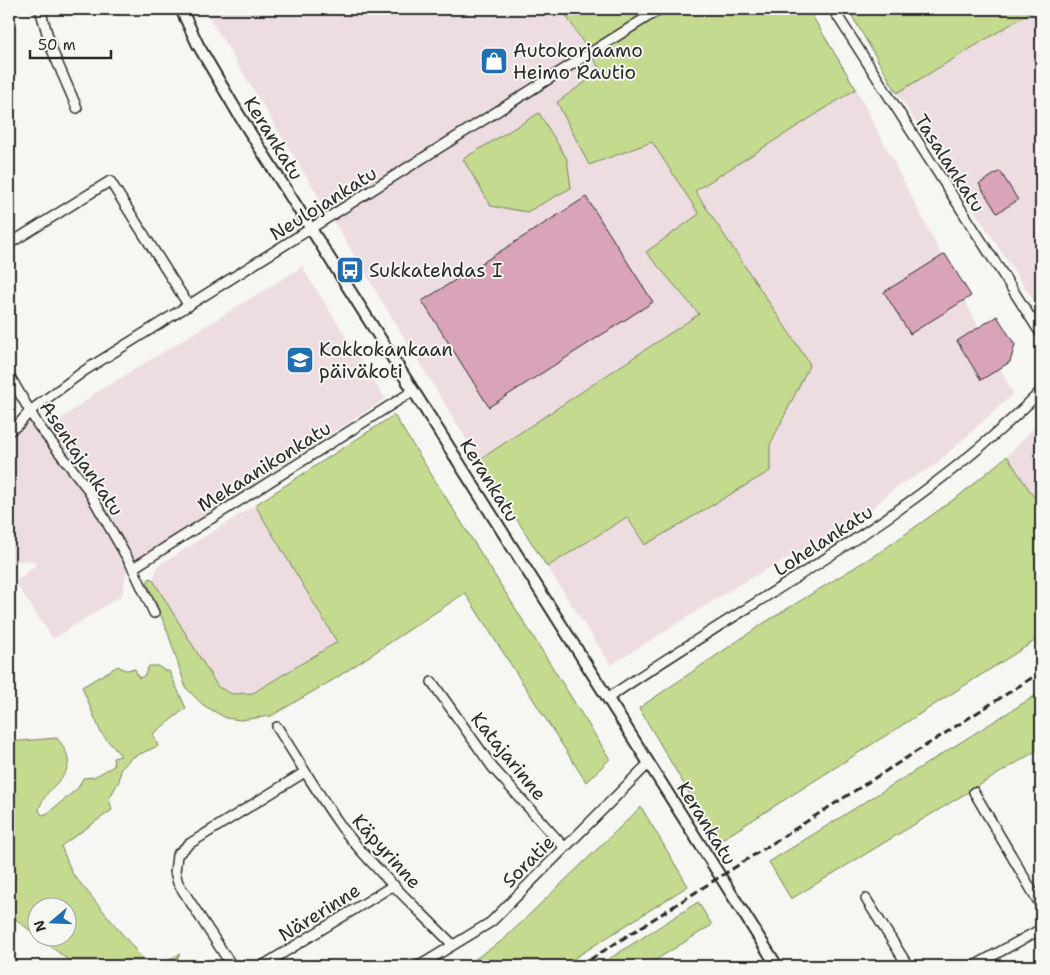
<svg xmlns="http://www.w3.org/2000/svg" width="1050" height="975" font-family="'Shantell Sans',sans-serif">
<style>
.built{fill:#eddde1}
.green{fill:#c3da8f;stroke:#77825d;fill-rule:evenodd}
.building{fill:#d9a3ba;stroke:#2b2b2b}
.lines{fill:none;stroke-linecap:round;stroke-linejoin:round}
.minor-casing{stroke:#2b2b2b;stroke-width:12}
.tertiary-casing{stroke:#2b2b2b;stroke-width:14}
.minor{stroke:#f6f6f2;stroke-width:9}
.tertiary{stroke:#f6f6f2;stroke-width:10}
.rail{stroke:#2b2b2b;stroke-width:3;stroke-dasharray:8 4;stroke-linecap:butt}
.labels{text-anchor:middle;stroke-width:4;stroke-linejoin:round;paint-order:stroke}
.poi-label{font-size:19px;fill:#2b2b2b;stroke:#f6f6f2;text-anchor:start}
.street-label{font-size:19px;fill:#2b2b2b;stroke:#f6f6f2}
</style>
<rect width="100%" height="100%" fill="#f6f6f2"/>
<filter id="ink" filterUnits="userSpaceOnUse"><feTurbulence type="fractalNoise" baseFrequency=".02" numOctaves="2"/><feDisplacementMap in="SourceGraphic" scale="10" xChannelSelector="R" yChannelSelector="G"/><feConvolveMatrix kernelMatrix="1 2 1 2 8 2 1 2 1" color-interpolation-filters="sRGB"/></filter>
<g filter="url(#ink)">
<path class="built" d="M204,9H562L601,72L558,101L589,165L652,142L699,214L646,252L699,314L479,460Z
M1036,9H1041V312L897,93Z
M856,89L1013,394L935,465L896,487L863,517L742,583L611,665L547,567L627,517L645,545L770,471V445L810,364L695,191Z
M302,267L385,399L128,565L122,595L53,639L15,582L36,565L32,560L11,562L9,557V436L34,421L42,433L96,393Z
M1041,421V508L1007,456Z
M255,505L337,642L253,693L232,694L218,687L153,580L158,566Z"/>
<path class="green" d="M562,9H808L856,89L695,191L810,364L770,445V471L645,545L627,517L547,567L479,460L699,314L646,252L699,214L652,142L589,165L557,102L601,71Z
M848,9H1036L897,93Z
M539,113L567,159L571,188L527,212L491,206L463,159Z
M394,415L610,759L586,782L465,593L333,680L271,716L240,720L226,718L203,705L186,688L167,630L147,582L150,578L153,580L218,687L232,694L253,693L337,642L255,505Z
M1007,456L1041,508V637L718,842L639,708L764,623L883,550L960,495Z
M118,666L125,670L135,669L139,678L144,676L149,666H158L165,671H169L186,708L153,734L158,746L131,758L121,769L119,781L109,799L112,810L61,846L72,873L142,958C162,968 162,963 180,954L174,966H72L68,960L9,914V742L57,738C88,776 46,780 39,810L42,815L48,813L78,788L83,778L94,777L114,766L113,758L121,756L101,733L82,687ZM38,908H68V938H38Z
M1041,692V748L791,899L769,862Z
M641,807L688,886L562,966H465L503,940Z
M698,902L712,925L646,966H598Z"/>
<path class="building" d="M1000,171L1018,200L997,213L979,184Z
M586,197L653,302L489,407L422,301Z
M945,254L971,296L910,334L884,292Z
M997,316L1015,345L1010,362L981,380L957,341Z"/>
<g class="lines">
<g class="minor-casing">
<path id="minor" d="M40,9L52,50L77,108
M833,9L1041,334
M9,244L110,181L189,306
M9,375L38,425L87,488L133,568L154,613
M9,431L19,424L30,411L84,371L660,9
M133,568L413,391
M432,682L493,768L564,847
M608,698C753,598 916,518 1041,391
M277,727C299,761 319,796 343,829C376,871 416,907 453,945
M974,792L1041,906
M866,899L908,966
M232,966L178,883L175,872L177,855L189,844L305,772
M262,966L394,885
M419,966L491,922L649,763
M974,966L1041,929"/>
</g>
<g class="tertiary-casing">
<path id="tertiary" d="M181,9L198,45L239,115L777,966"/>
</g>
<use href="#minor" class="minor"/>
<use href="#tertiary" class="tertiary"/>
<path class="rail" d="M580,966L1041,672"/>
</g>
</g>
<defs>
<g id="shop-square" transform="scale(1.4375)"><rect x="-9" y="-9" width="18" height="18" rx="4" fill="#1f6fb2" stroke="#f6f6f2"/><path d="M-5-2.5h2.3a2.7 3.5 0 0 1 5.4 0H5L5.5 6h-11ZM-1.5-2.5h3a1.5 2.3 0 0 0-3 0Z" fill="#fff"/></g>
<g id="bus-square" transform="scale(1.4375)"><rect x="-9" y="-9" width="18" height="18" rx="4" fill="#1f6fb2" stroke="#f6f6f2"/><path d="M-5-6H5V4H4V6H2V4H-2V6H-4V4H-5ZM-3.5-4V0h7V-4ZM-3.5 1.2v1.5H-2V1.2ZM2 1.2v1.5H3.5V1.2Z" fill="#fff"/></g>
<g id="school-square" transform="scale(1.4375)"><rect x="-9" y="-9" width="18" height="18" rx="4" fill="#1f6fb2" stroke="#f6f6f2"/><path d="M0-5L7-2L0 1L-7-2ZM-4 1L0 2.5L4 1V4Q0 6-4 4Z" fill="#fff"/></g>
</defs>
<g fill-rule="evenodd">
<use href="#shop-square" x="494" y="61"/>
<use href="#bus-square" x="350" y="270"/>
<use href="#school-square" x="300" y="360"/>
</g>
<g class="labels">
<g class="poi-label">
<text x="513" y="57">Autokorjaamo<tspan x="513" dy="22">Heimo Rautio</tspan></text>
<text x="369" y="277">Sukkatehdas I</text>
<text x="319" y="356">Kokkokankaan<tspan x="319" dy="22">päiväkoti</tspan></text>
</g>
<g class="street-label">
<text transform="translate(274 138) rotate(58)" y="7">Kerankatu</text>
<text transform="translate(950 163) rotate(57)" y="7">Tasalankatu</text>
<text transform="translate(323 203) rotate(-32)" y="7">Neulojankatu</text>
<text transform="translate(82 458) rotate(56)" y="7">Asentajankatu</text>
<text transform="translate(264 466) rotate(-32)" y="7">Mekaanikonkatu</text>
<text transform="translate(490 480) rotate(58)" y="7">Kerankatu</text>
<text transform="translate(823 540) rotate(-33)" y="7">Lohelankatu</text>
<text transform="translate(509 756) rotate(51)" y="7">Katajarinne</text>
<text transform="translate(707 823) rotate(58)" y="7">Kerankatu</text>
<text transform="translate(387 851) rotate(48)" y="7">Käpyrinne</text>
<text transform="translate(528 861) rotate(-45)" y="7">Soratie</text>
<text transform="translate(319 912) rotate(-32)" y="7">Närerinne</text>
</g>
</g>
<rect width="1050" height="975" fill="none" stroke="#f6f6f2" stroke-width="30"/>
<rect x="15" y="15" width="1020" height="945" fill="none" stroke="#2b2b2b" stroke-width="2" filter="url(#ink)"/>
<g transform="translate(52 922) rotate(251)"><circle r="24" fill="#f6f6f2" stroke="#a5a5a2"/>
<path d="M0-4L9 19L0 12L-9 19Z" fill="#1f6fb2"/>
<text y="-8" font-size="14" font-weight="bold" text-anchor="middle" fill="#2b2b2b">N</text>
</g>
<path d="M30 50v8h81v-8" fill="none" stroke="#2b2b2b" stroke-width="2.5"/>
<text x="38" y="50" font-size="15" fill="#2b2b2b" stroke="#f6f6f2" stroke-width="4" paint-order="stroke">50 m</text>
</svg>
